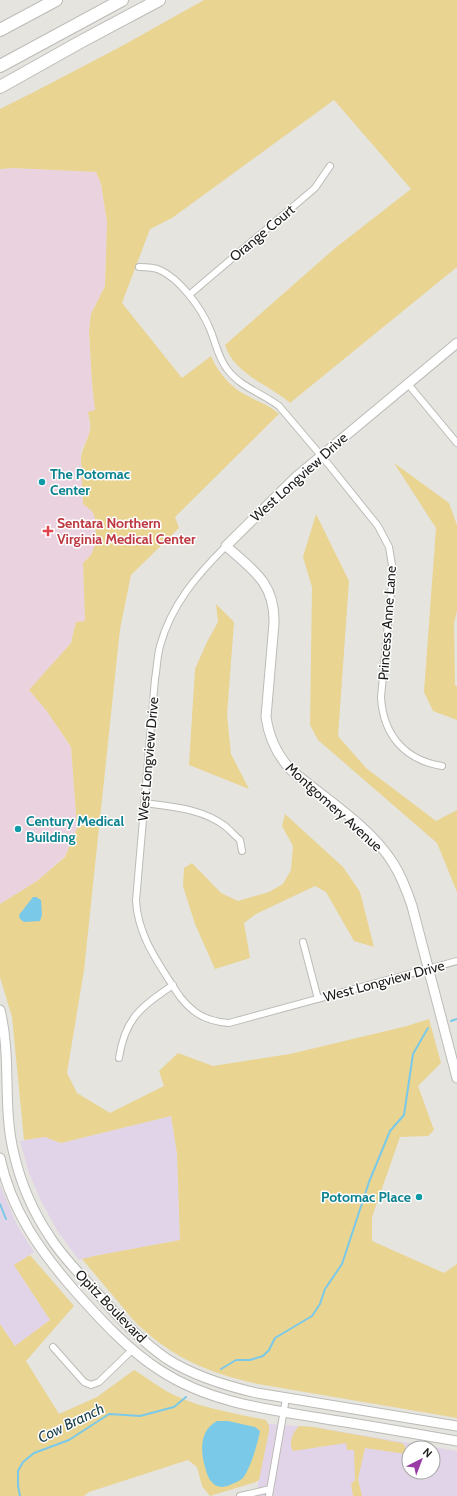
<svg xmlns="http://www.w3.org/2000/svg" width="457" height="1496" font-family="Cabin,sans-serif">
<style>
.commercial{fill:#e2d4e8;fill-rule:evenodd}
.medical{fill:#ead3df}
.green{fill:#e9d491}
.water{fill:#7bc9e8}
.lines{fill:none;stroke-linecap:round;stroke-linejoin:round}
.stream{stroke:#7bc9e8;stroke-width:2}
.street-casing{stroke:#bcbbb7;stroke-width:8}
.secondary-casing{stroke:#bcbbb7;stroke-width:11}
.highway-casing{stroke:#bcbbb7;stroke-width:14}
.street{stroke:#fff;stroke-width:6}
.secondary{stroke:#fff;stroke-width:9}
.highway{stroke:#fff;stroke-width:12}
.culture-dot{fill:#0f9aa8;stroke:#fff;stroke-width:1.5}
.health-dot{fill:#e0444e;stroke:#fff;stroke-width:1.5}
.labels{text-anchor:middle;stroke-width:3;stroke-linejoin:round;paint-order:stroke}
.street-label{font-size:14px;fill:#1d1d1b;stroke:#fff}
.culture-label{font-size:14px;font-weight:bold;fill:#0d838f;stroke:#fff;text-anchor:start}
.health-label{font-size:14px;font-weight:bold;fill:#be3a42;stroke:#fff;text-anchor:start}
.water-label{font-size:15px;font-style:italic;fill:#193e4b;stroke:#fff}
</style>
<rect width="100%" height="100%" fill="#e5e4df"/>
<path class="commercial" d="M171,1116L177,1153L180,1240L94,1256L79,1260L58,1232L41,1201L29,1173L20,1141L45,1137L61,1143Z
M0,1185L17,1225L34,1252L14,1265L50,1320L15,1346L0,1324Z
M268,1424L313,1427L457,1451V1496H256ZM409,1448H433V1472H409Z"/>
<path class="medical" d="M13,168L96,172L101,184L107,222L105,286L91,314L89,331L92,383L95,411L88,412L90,427L89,435L81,451L83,503L92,511L95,518L96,544L91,555L83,563L85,621L76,622L71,643L30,690L46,710L71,747L77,828L65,856L37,881L0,904V169Z"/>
<path class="green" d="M204,0H457V267L290,403C267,383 235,375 225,345L334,249L411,189L334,100L172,218L150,229L122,303L182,378L211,356C217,371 231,388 246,395C258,402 268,404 279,414L175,517L179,528L131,575L120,629L84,970L67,1073L77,1093L110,1113L164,1086L159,1071L178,1053L213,1066L290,1054L407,1026L429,1019L441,1063L418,1086L434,1130L428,1136L400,1137L372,1217V1241L444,1273L457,1264V1418L258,1384C209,1373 175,1359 138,1325C131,1318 126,1311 120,1304C107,1289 95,1274 82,1259L94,1256L180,1240L177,1153L171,1116L61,1143L45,1137L24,1140L12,1017L0,977V904L37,881L65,857L77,828L71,747L46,710L29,690L71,643L76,622L85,621L83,563L91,555L96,543L95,518L92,511L83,504L81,458C82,447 89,439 90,429C91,424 89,418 88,412L95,410L92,383L89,331L91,314L105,286L107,222L101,184L96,172L13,168L0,169V109L34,92L120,47Z
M394,463L449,503L457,525V611L454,623L455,685L457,687V720L433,711L424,692L436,528Z
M316,514L349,581L338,736L366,768L436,821L457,810V892L437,843L318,740L310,725L312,587L303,557Z
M216,604L234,622L227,715L231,754L249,789L189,765L195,669L207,642L218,622Z
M285,814L343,867L360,892L374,947L354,941L326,892L315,886L256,914L244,923L250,958L215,969L195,924L183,886L184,868L192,863L221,893L238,901L269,892L283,884L291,870L293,846L282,826Z
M30,1255L74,1306L26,1361L59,1414L97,1397L134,1370C146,1377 157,1386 168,1392C198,1408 233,1413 266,1420L269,1426V1431L259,1480L256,1482L210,1496L202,1486L197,1467L188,1460L89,1492L84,1496H0V1324L15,1346L50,1320L14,1265Z
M299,1426L313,1427L402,1443L405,1446L406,1454L365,1448L358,1479L362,1496H353L351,1484L355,1480L354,1450H347L346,1443L293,1451C288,1443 293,1432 299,1426Z"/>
<path class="water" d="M33,897H36L41,900L42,915L40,921L24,922L20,919L19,915Z
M217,1421H228L255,1427L260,1431C258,1443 250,1469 243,1478C240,1481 234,1483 230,1485C225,1487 220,1488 215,1485C209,1481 207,1474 205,1467C200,1450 200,1430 217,1421Z"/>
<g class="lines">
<path class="stream" d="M451,1021L457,1019
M0,1204L6,1219
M221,1369L236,1360H250L263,1356L269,1350L275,1338L312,1316L320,1304L325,1289L342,1264L369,1182L390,1131L404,1115L413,1054L428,1028
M20,1496L18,1486V1471L23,1462L34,1453L69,1440L109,1414L140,1416L174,1407L186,1397"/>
<g class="street-casing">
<path id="street" d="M139,267C146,267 153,267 160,270C180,279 201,308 209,327C216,342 217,356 227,369C240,387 262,393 279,406L329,465L378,526L389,547L393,571L381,697C383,734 404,760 442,766
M189,295L315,188L330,166
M408,384L457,443
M226,546C197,575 171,605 160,646C157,657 157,668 155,679L136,901C138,932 153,955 169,980C176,991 183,1003 194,1011C204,1019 216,1022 229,1023L457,961
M145,803C172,807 201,808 225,826C230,830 235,836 240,840L242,851
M303,942L318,999
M119,1058C125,1018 141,1007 173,985
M53,1347L84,1382L91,1385L99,1382L132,1350
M240,1496L270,1489
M269,1496L286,1398"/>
</g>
<g class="secondary-casing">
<path id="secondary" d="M457,343L296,477L226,546C253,570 275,583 274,623L266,717C269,738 277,755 291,770C324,798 370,826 393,863C402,877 407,891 412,906L457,1078
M0,1010C12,1058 2,1107 14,1154C21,1184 33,1212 50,1237C63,1258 82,1276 99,1295C119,1318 141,1341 167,1359C194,1376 226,1386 257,1393L457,1426
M0,1158C11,1210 40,1251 75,1291C101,1320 128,1350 161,1371C209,1402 265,1409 320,1418C365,1425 411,1433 457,1441"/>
</g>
<g class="highway-casing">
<path id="highway" d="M0,30L56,0
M0,66L122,0
M0,87L82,41L159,0"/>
</g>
<use href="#street" class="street"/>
<use href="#secondary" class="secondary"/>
<use href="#highway" class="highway"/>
</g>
<g class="culture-dot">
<circle cx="42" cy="482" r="4"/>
<circle cx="18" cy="829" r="4"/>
<circle cx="419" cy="1197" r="4"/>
</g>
<path class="health-dot" d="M46 525h4v4h4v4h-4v4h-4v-4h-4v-4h4z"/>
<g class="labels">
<g class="street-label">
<text transform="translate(262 233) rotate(-40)" y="5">Orange Court</text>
<text transform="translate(299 477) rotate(-42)" y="5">West Longview Drive</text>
<text transform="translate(387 623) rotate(-86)" y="5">Princess Anne Lane</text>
<text transform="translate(148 759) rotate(-85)" y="5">West Longview Drive</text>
<text transform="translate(334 807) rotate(42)" y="5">Montgomery Avenue</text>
<text transform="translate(384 981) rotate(-15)" y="5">West Longview Drive</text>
<text transform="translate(111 1306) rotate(46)" y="5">Opitz Boulevard</text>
</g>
<g class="culture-label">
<text x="50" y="479">The Potomac<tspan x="50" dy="16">Center</tspan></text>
<text x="26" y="826">Century Medical<tspan x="26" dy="16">Building</tspan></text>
<text x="411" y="1202" text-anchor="end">Potomac Place</text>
</g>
<g class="health-label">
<text x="57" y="528">Sentara Northern<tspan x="57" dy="16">Virginia Medical Center</tspan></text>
</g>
<g class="water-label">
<text transform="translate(71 1423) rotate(-26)" y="5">Cow Branch</text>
</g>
</g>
<g transform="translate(421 1460) rotate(42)"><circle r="19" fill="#ffffff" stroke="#a5a5a4"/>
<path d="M0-3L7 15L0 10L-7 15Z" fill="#993ca6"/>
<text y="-6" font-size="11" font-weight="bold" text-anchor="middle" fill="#1d1d1b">N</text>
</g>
</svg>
